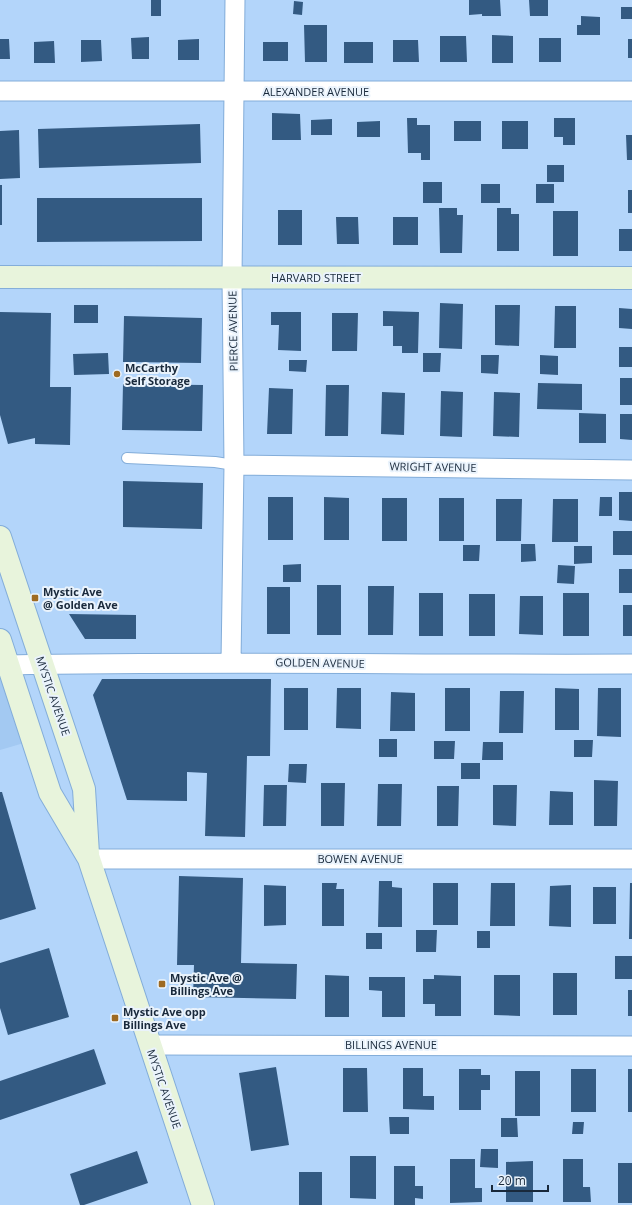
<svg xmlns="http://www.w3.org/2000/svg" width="632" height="1205" font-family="'Open Sans',sans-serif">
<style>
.built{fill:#a3c9f2}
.building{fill:#335a82}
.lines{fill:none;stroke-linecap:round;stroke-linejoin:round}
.lane-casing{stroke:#83add9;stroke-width:12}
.street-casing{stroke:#83add9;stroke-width:21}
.secondary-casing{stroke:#83add9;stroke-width:24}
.lane{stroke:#fff;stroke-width:10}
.street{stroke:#fff;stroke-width:19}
.secondary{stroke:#e8f4dc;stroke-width:22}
.poi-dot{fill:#9e6a21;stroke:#eaf3fc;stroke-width:1.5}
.labels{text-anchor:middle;stroke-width:4;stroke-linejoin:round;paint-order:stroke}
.street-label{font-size:11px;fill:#19293b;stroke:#eaf3fc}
.poi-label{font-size:11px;font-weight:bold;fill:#19293b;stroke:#eaf3fc;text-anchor:start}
</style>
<rect width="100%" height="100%" fill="#b3d5fa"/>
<path class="built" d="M0,670L24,743L0,750Z"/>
<path class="building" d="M151,0H161V16H151Z
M469,0H500L501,16H482V14L469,15Z
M529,0H548V16H530Z
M294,1L303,2L302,15L293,14Z
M621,7H632V19H621Z
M581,16L600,17V35H577V25H581Z
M304,25H327V62H305Z
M492,35L513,36V63H492Z
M440,36H466L467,62H440Z
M149,37V59H132L131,38Z
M539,38H561V62H539Z
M0,39H9L10,59H0Z
M199,39V60H178V40Z
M628,39H632V58H628Z
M81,40H101L102,61L81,62Z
M393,40H418L419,62H393Z
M54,41L55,63H34V42Z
M263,42H288V61H263Z
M344,42H373V63H344Z
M272,113L300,114L301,140H272Z
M407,118H417V125H430V160H421V153H408Z
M554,118H575V145H563V137H554Z
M332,119V135H311V120Z
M380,121V137H357V122Z
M454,121H481V141H454Z
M502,121H528V149H502Z
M200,124L201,163L39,168L38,129Z
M19,130L20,178L0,179V131Z
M626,135H632V160H627Z
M547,165H564V182H547Z
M423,182H442V203H423Z
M481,184H500V203H481Z
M536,184H554V203H536Z
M0,185H2V225H0Z
M628,190H632V213H628Z
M37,198H202V241L37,242Z
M439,208H457V215H463L462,253H440Z
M497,208H511V214H519V251H497Z
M278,210H302V245H278Z
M553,211H578V256H553Z
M336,217H358L359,244H337Z
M393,217H418V245H393Z
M619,229H632V251H619Z
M440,303L463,304L462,349L439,348Z
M74,305H98V323H74Z
M495,305H520L519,346L495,345Z
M555,306H576V348H554Z
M619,308L632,309V329L619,328Z
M383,311L419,312L418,353H402V346H393V326H383Z
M0,312L51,313L50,387H71L70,445L35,444V438L8,444L0,415Z
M271,312H301V351L278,350L279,325H271Z
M332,313H358L357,351H332Z
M124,316L202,318L201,363L123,362Z
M619,347H632V367H619Z
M108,353L109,374L74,375L73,354Z
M423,353H441L440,372H423Z
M481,355H499L498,374L481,373Z
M540,355L558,356V375L540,374Z
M289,360H307L306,372L289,371Z
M620,378H632V405H620Z
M538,383L582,384V410L537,409Z
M123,384L203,385L202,431L122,430Z
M326,385H349L348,436H325Z
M269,388L293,389L292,434H267Z
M441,391L463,392L462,437L440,436Z
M382,392L405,393L404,435L381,434Z
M494,392L520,393L519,437L493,436Z
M579,413L606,414V443H579Z
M620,414H632V440L620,439Z
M123,481L203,483L202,529L123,527Z
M619,492H632V521L619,520Z
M268,497H293V540H268Z
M324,497L349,498V540H324Z
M600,497H612V516H599Z
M382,498H407V541H382Z
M439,498H464V541H439Z
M496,499H522L521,541H496Z
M553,499H578V542H552Z
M613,531H632V555H613Z
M521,544H535L536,561L521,562Z
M463,545H480L479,561H463Z
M574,546H592V563L574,564Z
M301,564V582H283V565Z
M558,565L575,566L574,584L557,583Z
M619,569H632V593H619Z
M317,585H341V635H317Z
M368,586H394L393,635H368Z
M267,587H290V634H267Z
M419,593H443V636H419Z
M563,593H589V636H563Z
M469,594H495V636H469Z
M520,596H543V635L519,634Z
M623,605H632V636H623Z
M69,614L136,615V639H85Z
M102,679H271L270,756H247L245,837L205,836L207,773L187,772V801L127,800L93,695Z
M284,688H308V730H284Z
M337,688H361V729L336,728Z
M445,688H470V731H445Z
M555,688L579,689V730H555Z
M598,688H621V737L597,736Z
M500,691H524L523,733H499Z
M391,692L415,693V731H390Z
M379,739H397V757H379Z
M574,740H593L592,757H574Z
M434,741H455L454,759H434Z
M483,742H503V760H482Z
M461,763H480V779H461Z
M289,764H307L306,783L288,782Z
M594,780L618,781L617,826H594Z
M321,783H345L344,826H321Z
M378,784H402L401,826H377Z
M264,785H287L286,826H263Z
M493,785H517L516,826L493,825Z
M437,786H459L458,826H437Z
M550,791L573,792V825H549Z
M0,792H2L36,909L0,920Z
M179,876L243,878L241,963L297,964L296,999L193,997L194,965H177Z
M379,881H392V887L402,888V927H378Z
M322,883H337L336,889H344V926H322Z
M433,883H458V925H433Z
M491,883H515V926H490Z
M630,883H632V939H629Z
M264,885L286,886V925L264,926Z
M571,885V927L549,926L550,886Z
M593,887H616V924H593Z
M416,930H437L436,952H416Z
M477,931H490V948H477Z
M366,933H382V949H366Z
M49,948L69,1017L8,1035L0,1008V963Z
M615,956H632V979H615Z
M553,973H577V1015H553Z
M325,975L349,976V1017H325Z
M434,975L461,976V1016H435V1004H423V979H434Z
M494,975H520V1016L494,1015Z
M369,977H405V1017H382V991L369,990Z
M628,990H632V1016H628Z
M94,1049L106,1084L0,1120V1081Z
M276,1067L289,1145L251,1151L239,1073Z
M343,1068H367L368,1112H343Z
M403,1068H423V1096H434V1110L403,1109Z
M459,1069H481V1075H490V1090H481V1110H459Z
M571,1069H596V1112H571Z
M628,1069H632V1112H628Z
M515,1071H540V1116H515Z
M389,1117H409V1134H390Z
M501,1118H517L518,1137H501Z
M573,1122H584L583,1134H572Z
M481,1149H498V1168L480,1167Z
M137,1151L148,1183L84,1205H80L70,1174Z
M350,1156H376V1199L350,1198Z
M450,1159H475V1188H482V1202L450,1203Z
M563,1159H583V1187H590L591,1202H563Z
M533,1161V1202H506V1162Z
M618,1163H632V1203H618Z
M394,1166H415V1186H423V1199L415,1198V1205H394Z
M299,1172H322V1205H299Z"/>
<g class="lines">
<g class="lane-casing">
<path id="lane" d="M127,458L215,462L234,465"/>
</g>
<g class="street-casing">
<path id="street" d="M0,91H632
M234,465L632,470
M231,662L234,465L232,278L235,0
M8,665C216,661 424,665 632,664
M89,859H632
M150,1045L632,1046"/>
</g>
<g class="secondary-casing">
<path id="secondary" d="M0,277L632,278
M0,537L84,789L88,854
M0,640L50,793L89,859L203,1205"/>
</g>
<use href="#lane" class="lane"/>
<use href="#street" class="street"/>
<use href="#secondary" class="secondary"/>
</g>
<g class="poi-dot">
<circle cx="117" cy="374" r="4"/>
<rect x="31" y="594" width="8" height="8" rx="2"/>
<rect x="158" y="980" width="8" height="8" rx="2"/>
<rect x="111" y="1014" width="8" height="8" rx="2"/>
</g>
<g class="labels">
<g class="street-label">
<text x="316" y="96">ALEXANDER AVENUE</text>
<text x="316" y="282">HARVARD STREET</text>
<text transform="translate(233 331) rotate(-91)" y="4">PIERCE AVENUE</text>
<text transform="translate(433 467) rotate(1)" y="4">WRIGHT AVENUE</text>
<text transform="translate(320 663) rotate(1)" y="4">GOLDEN AVENUE</text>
<text transform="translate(53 696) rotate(71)" y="4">MYSTIC AVENUE</text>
<text x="360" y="863">BOWEN AVENUE</text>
<text x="391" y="1049">BILLINGS AVENUE</text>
<text transform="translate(164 1089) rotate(71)" y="4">MYSTIC AVENUE</text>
</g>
<g class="poi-label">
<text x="125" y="372">McCarthy<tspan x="125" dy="13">Self Storage</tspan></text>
<text x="43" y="596">Mystic Ave<tspan x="43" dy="13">@ Golden Ave</tspan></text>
<text x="170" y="982">Mystic Ave @<tspan x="170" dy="13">Billings Ave</tspan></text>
<text x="123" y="1016">Mystic Ave opp<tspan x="123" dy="13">Billings Ave</tspan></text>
</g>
</g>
<path d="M492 1185v6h56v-6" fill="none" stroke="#19293b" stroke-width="2"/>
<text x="498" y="1185" font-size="12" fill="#19293b" stroke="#eaf3fc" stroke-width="3" paint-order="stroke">20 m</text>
</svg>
